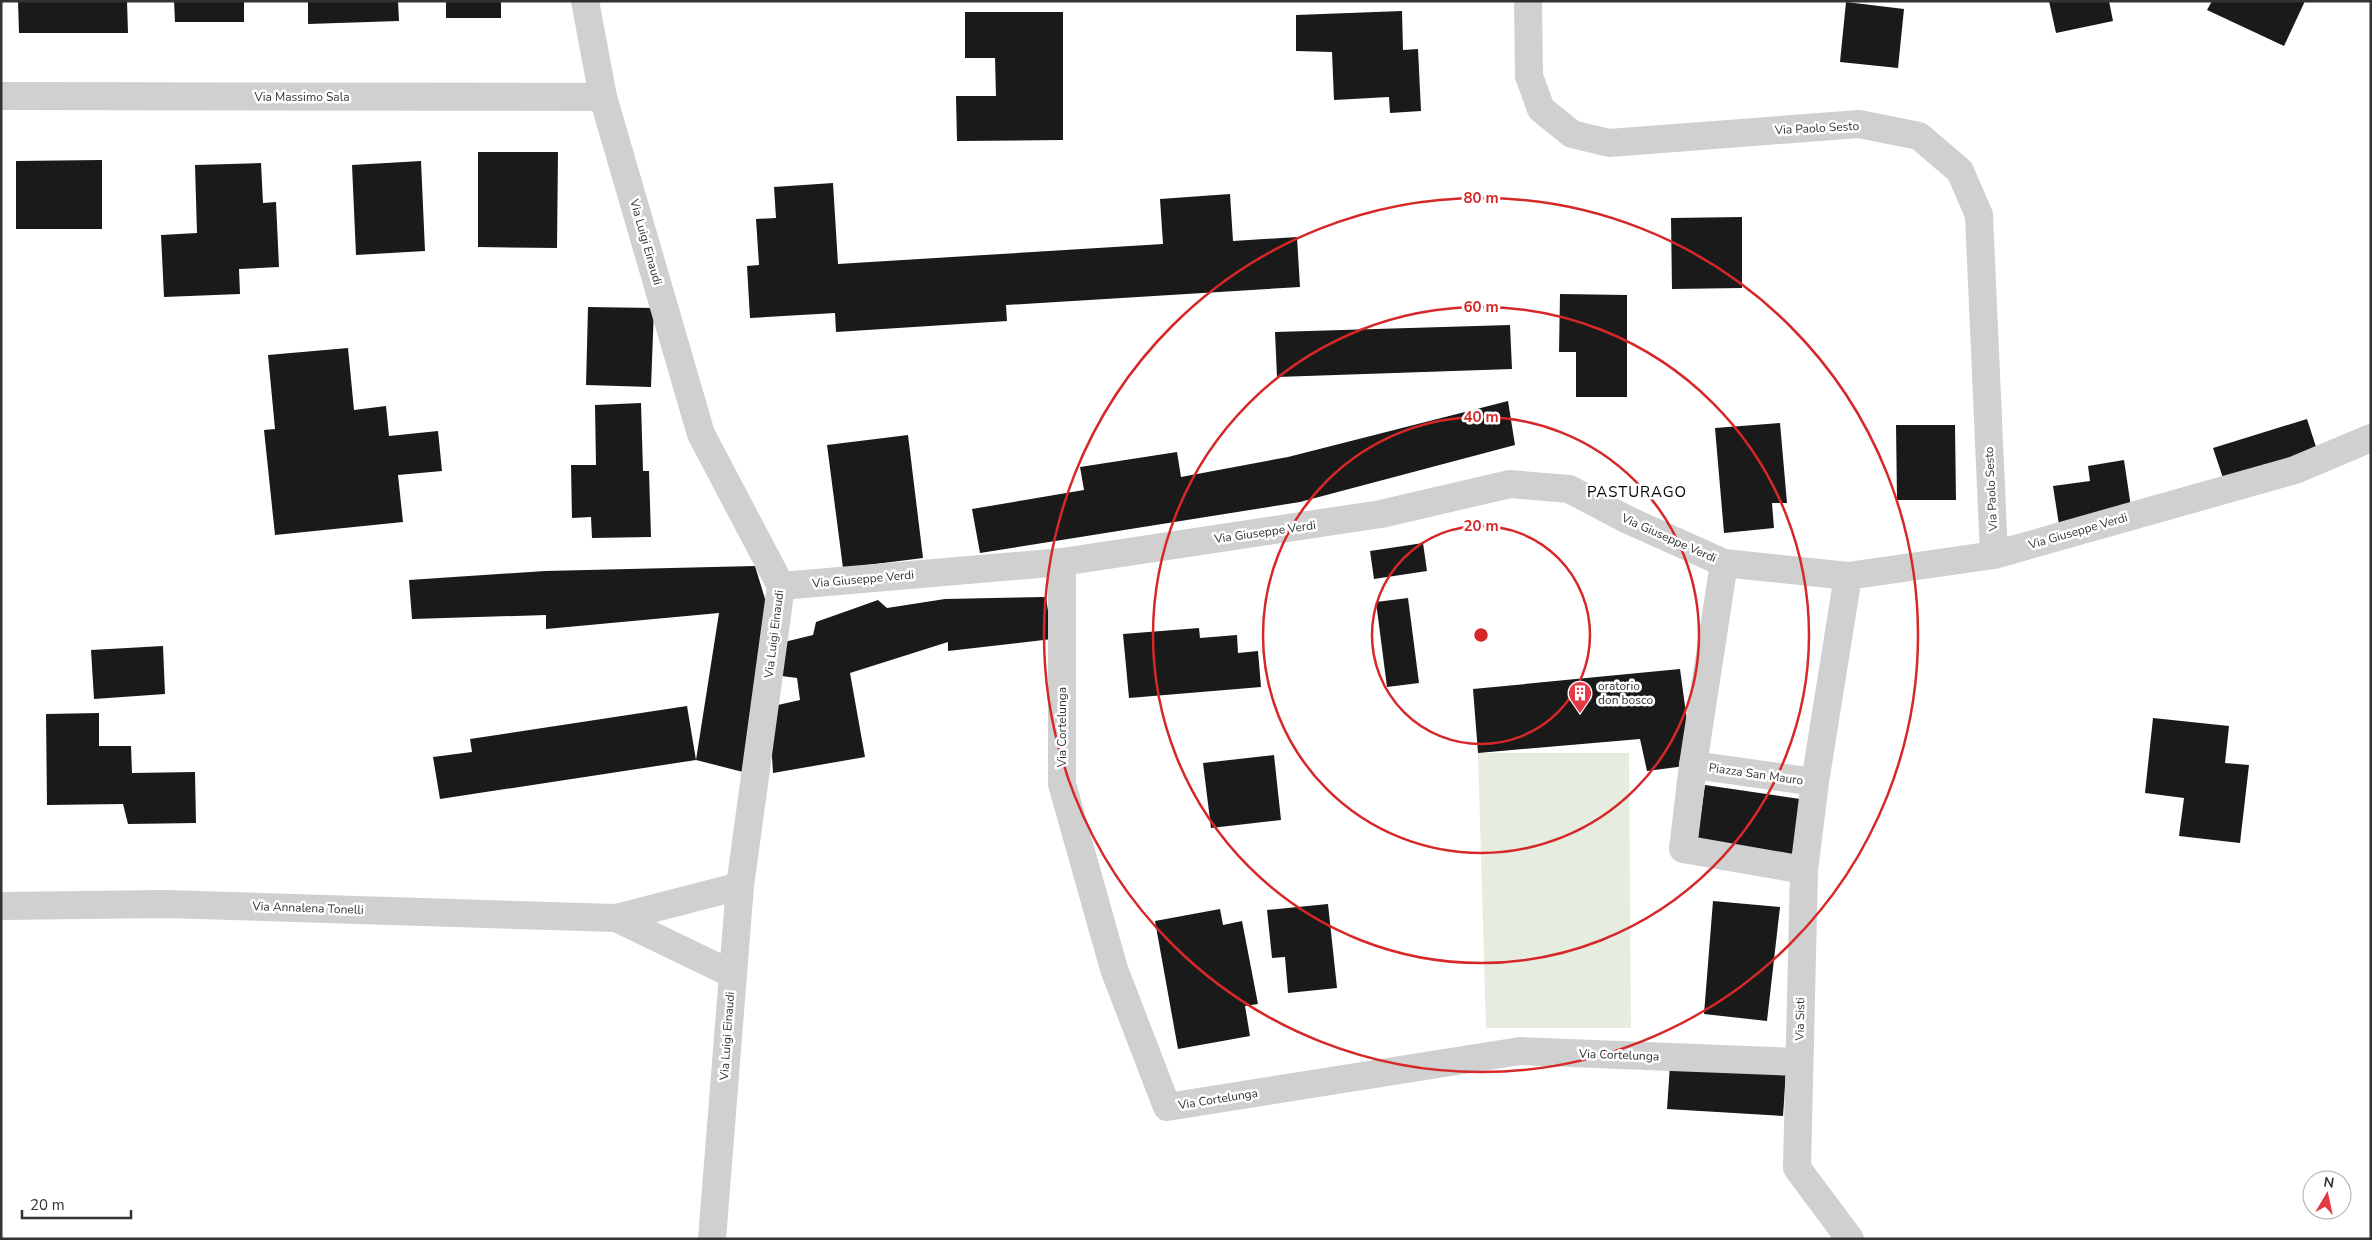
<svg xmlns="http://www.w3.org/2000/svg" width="2372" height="1240" font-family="'Nunito Sans',sans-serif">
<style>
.green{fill:#e6ecdf}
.building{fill:#1a1a1a}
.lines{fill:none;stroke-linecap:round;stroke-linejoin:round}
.pedestrian{stroke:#d0d0d0;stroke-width:28}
.minor{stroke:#d0d0d0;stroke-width:28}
.tertiary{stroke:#d0d0d0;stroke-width:28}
.ring{fill:none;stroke:#d62828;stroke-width:2.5}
.labels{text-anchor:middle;stroke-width:5;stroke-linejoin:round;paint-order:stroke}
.street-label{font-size:12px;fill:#333;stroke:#fff}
.poi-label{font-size:12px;fill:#333;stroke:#fff;text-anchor:start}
.quarter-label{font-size:15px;letter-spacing:1px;fill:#000;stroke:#fff}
.centre{fill:#d62828;stroke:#fff;stroke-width:2.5}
.ring-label{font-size:15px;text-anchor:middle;font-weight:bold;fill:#d62828;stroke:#fff;stroke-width:5;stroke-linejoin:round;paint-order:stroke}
</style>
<rect width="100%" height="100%" fill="#fff"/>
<path class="green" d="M1478,753H1629L1631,1028H1486Z"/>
<path class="building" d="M18,1H127L128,33H19Z
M174,1H244V22H175Z
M308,1H398L399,21L308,24Z
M446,1H501V18H446Z
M2049,1H2109L2113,21L2056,33Z
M2212,1H2305L2284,46L2207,10Z
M1846,2L1904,9L1898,68L1840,62Z
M1402,11L1403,50L1418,49L1421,111L1390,113L1389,97L1334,100L1332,52L1296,51V15Z
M965,12H1063V140L957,141L956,96H996L995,58H965Z
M478,152H558L557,248L478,247Z
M102,160V229H16V161Z
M421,161L425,251L356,255L352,165Z
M261,163L263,203L276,202L279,267L239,269L240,294L164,297L161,235L197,233L195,165Z
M833,183L838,264L1163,244L1160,199L1230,194L1233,241L1297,237L1300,287L1006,305L1007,321L836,332L835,313L750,318L747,266L759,265L756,219L776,218L774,187Z
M1742,217V288L1672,289L1671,218Z
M1560,294L1627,295V397H1576V352H1559Z
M588,307L654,308L651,387L586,385Z
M1510,325L1512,369L1277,377L1275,332Z
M348,348L354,410L386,406L389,436L438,431L442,471L398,475L403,522L275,535L264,430L275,429L268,355Z
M1508,401L1515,445L1300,502L980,553L972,509L1084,490L1080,467L1177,452L1181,477L1288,457Z
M641,403L643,471H649L651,537L592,538L591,517L572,518L571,465H596L595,405Z
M2307,419L2318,453L2224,481L2213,448Z
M1780,423L1787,503H1772L1774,528L1724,533L1715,428Z
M1896,425H1955L1956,500H1897Z
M908,435L923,558L843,568L827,445Z
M2124,460L2132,514L2059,525L2053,486L2090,481L2088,466Z
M1423,543L1427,571L1374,579L1370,551Z
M755,566L766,602L743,772L696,760L719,613L546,629V615L412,619L409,580L545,571Z
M1046,597L1052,639L948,651V642L850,673L865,757L773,773L769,707L800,700L797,678L774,675L776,644L813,635L816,622L878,600L887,608L945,599Z
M1408,598L1419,683L1387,687L1376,602Z
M1199,628L1200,638L1237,635L1238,653L1258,651L1261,687L1129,698L1123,634Z
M163,646L165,694L94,699L91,650Z
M1680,669L1693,765L1647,771L1640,739L1478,753L1473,689Z
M687,706L696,760L440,799L433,757L472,752L470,739Z
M99,713V746H131L132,773L195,772L196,823L128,824L123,804L47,805L46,714Z
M2153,718L2229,726L2225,763L2249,765L2240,843L2179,836L2184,798L2145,793Z
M1274,755L1281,820L1211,828L1203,763Z
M1705,785L1800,799L1793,859L1697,842Z
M1713,901L1780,907L1767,1021L1704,1014Z
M1328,904L1337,988L1288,993L1285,957L1272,958L1267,910Z
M1220,909L1223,925L1242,921L1258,1004L1245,1006L1250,1036L1178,1049L1155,921Z
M1670,1065L1786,1072L1783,1116L1667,1109Z"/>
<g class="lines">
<path class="pedestrian" d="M1693,765L1683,849L1804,870"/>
<path class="minor" d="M1528,1L1529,76L1541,109L1572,134L1609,143L1859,124L1919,136L1960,171L1979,215L1994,555
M1,96L603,97
M1062,562V784L1114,969L1167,1107L1520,1051L1799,1062
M1724,563L1693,765L1815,782L1848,576
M781,586L1062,562L1381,514L1510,484L1569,489L1628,520L1724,563L1848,576L1994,555L2295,470L2371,438
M1815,782L1804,870L1797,1168L1850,1239
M1,906L166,904L616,918L740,886
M616,918L732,974"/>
<path class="tertiary" d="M585,1L603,97L701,434L781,586L740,886L712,1239"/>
</g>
<g class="ring">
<circle cx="1481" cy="635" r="109"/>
<circle cx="1481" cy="635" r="218"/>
<circle cx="1481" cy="635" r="328"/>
<circle cx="1481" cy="635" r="437"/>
</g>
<defs>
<g id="building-pin" transform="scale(1.25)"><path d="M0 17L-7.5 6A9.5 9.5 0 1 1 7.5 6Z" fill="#e63946" stroke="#fff"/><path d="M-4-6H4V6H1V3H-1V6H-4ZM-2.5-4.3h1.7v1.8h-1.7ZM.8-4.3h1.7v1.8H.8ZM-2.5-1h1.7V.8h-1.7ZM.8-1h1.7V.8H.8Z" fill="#fff"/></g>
</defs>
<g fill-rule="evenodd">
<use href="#building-pin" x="1580" y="693"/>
</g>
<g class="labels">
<g class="street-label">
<text x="302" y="101">Via Massimo Sala</text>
<text transform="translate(1817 128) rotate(-3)" y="4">Via Paolo Sesto</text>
<text transform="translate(646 242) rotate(74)" y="4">Via Luigi Einaudi</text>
<text transform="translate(1991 489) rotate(-93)" y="4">Via Paolo Sesto</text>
<text transform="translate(2078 531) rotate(-16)" y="4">Via Giuseppe Verdi</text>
<text transform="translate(1265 532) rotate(-8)" y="4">Via Giuseppe Verdi</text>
<text transform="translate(1669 538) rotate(24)" y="4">Via Giuseppe Verdi</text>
<text transform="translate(863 579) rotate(-5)" y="4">Via Giuseppe Verdi</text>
<text transform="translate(774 634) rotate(-83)" y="4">Via Luigi Einaudi</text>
<text transform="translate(1062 727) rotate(-90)" y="4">Via Cortelunga</text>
<text transform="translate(1756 774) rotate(8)" y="4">Piazza San Mauro</text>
<text transform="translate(308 908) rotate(2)" y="4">Via Annalena Tonelli</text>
<text transform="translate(1800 1019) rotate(-89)" y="4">Via Sisti</text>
<text transform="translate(727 1036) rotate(-86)" y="4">Via Luigi Einaudi</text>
<text transform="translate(1619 1055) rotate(2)" y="4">Via Cortelunga</text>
<text transform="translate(1218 1099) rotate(-9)" y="4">Via Cortelunga</text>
</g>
<g class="poi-label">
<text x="1598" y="690">oratorio<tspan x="1598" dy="14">don bosco</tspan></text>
</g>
<g class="quarter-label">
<text x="1637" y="497">PASTURAGO</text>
</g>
</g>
<circle cx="1481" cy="635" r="8" class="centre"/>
<g class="ring-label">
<text x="1481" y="203">80 m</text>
<text x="1481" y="312">60 m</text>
<text x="1481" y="422">40 m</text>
<text x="1481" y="531">20 m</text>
</g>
<rect width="2372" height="1240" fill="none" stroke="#333333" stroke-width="5"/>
<g transform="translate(2327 1195) rotate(9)"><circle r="24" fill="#ffffff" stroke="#adadad"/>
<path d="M0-4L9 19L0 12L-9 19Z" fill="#e63946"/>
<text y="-8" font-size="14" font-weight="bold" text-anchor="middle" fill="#333333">N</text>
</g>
<path d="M22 1210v8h109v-8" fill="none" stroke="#333333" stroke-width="2.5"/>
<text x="30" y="1210" font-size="15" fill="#333333" stroke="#ffffff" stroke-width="4" paint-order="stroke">20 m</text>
</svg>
